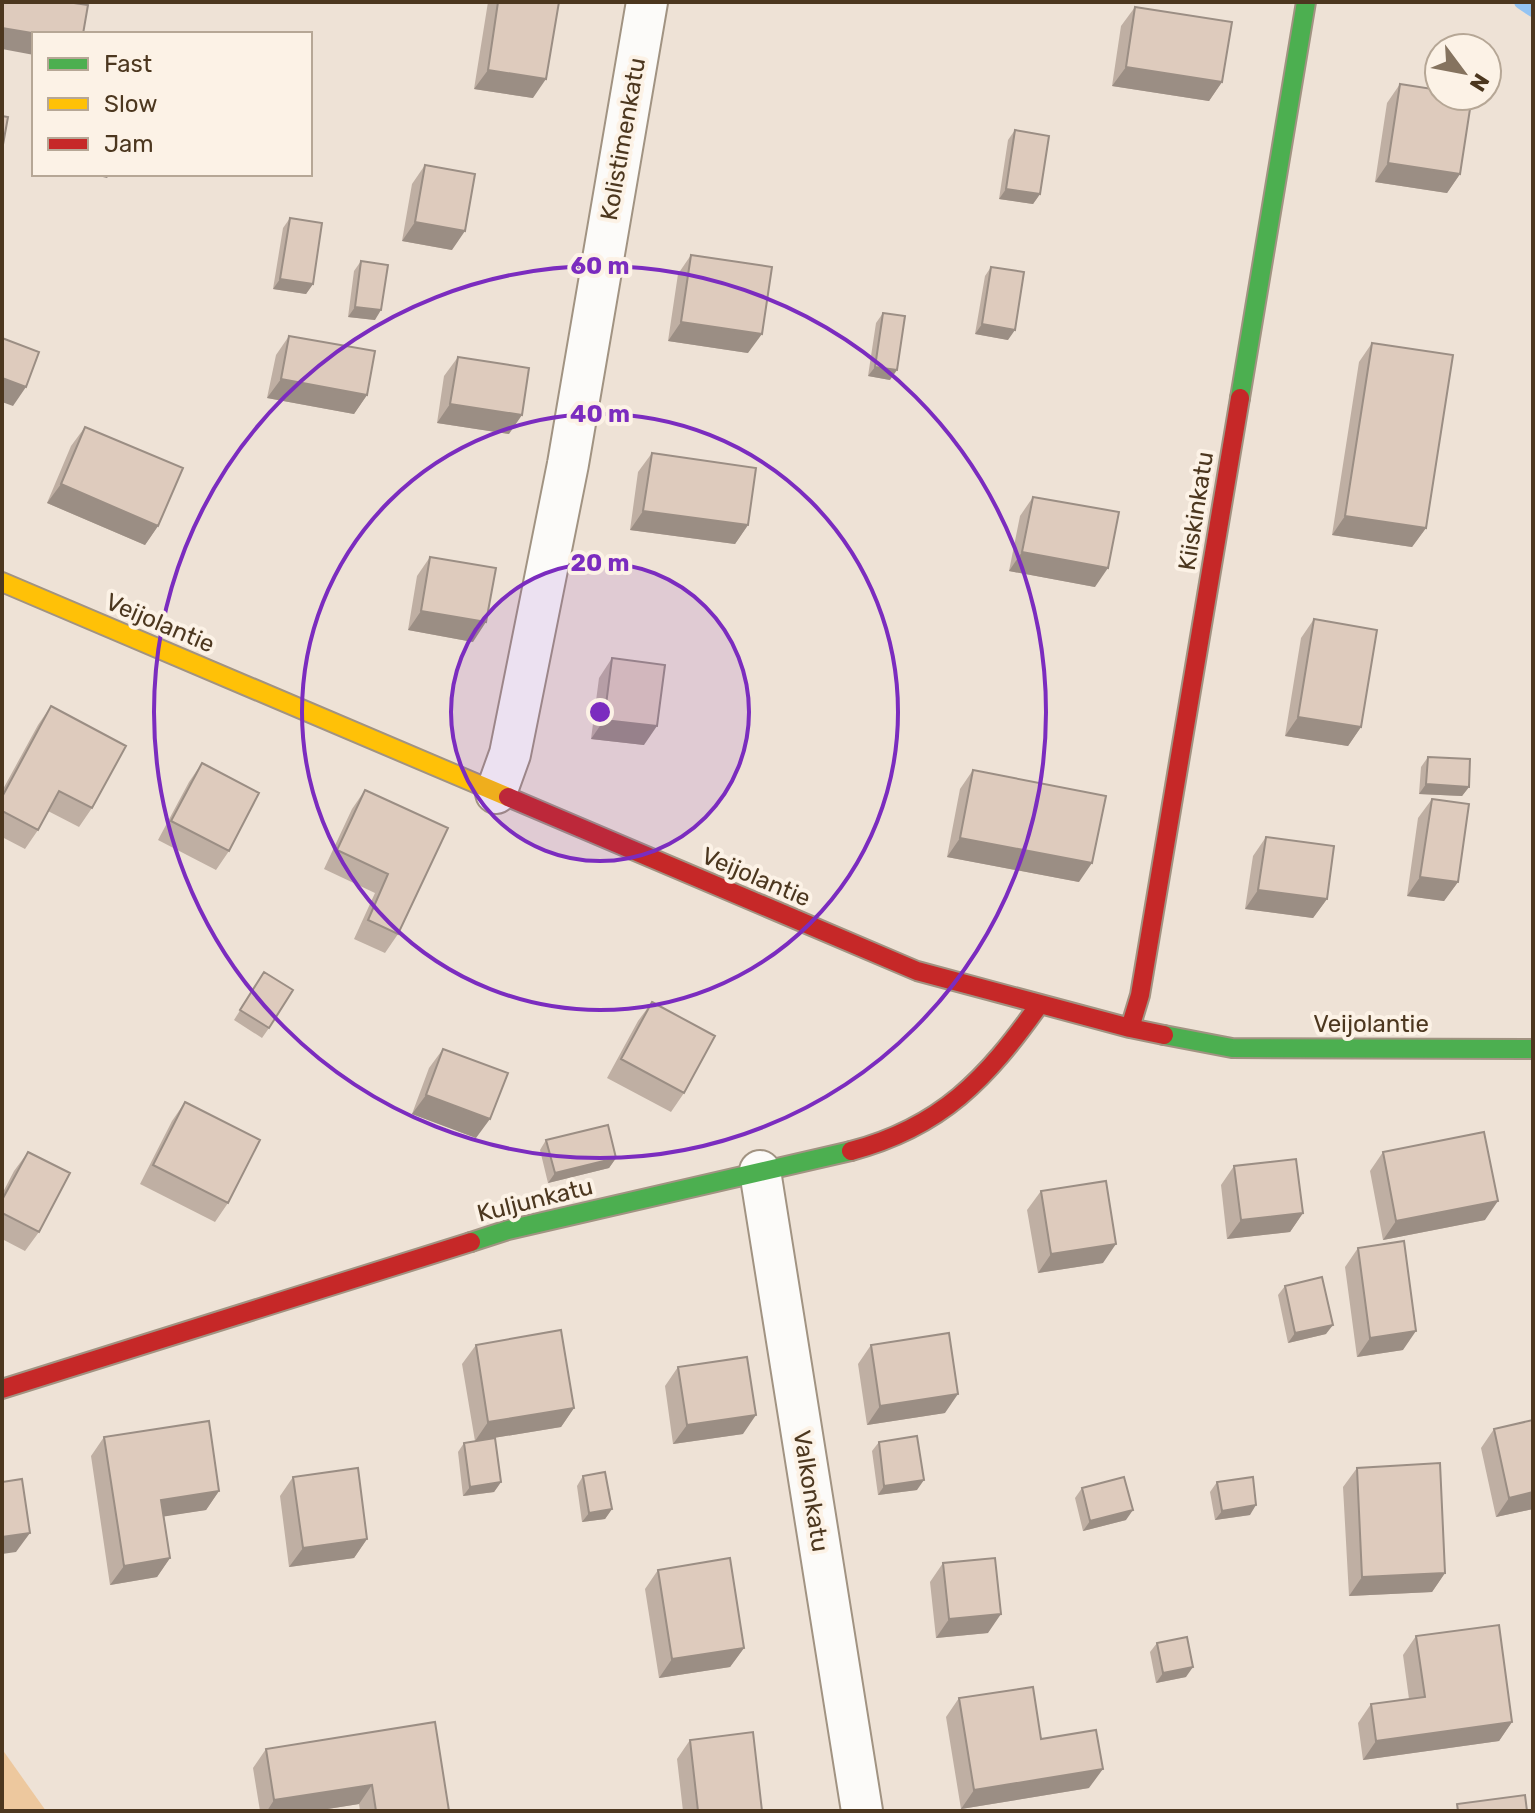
<svg xmlns="http://www.w3.org/2000/svg" width="1535" height="1813" font-family="Rubik,sans-serif">
<style>
.green{fill:#edc89e}
.lines{fill:none;stroke-linecap:round;stroke-linejoin:round}
.stream{stroke:#94c4f3;stroke-width:14}
.street-casing{stroke:#a19382;stroke-width:44}
.fast-casing{stroke:#a19382;stroke-width:22}
.slow-casing{stroke:#a19382;stroke-width:22}
.jam-casing{stroke:#a19382;stroke-width:22}
.street{stroke:#fcfbf9;stroke-width:40}
.fast{stroke:#4caf50;stroke-width:18}
.slow{stroke:#ffc107;stroke-width:18}
.jam{stroke:#c62828;stroke-width:18}
.wall{fill:#bfafa3}
.shaded-wall{fill:#9b8e84}
.building{fill:#decbbd;stroke:#9b8e84;stroke-width:2}
.ring{fill:none;stroke:#7b2cbf;stroke-width:4}
.labels{text-anchor:middle;stroke-width:8;stroke-linejoin:round;paint-order:stroke}
.street-label{font-size:24px;fill:#4c371f;stroke:#fcf2e6}
.centre{fill:#7b2cbf;stroke:#fcf2e6;stroke-width:4}
.ring-label{font-size:24px;text-anchor:middle;font-weight:bold;fill:#7b2cbf;stroke:#fcf2e6;stroke-width:8;stroke-linejoin:round;paint-order:stroke}
</style>
<rect width="100%" height="100%" fill="#eee2d6"/>
<path class="green" d="M2,1749L46,1811H2Z"/>
<g class="lines">
<path class="stream" d="M1521,2L1533,10"/>
<g class="street-casing">
<path id="street" d="M496,793L510,754L568,464L647,2
M760,1171L862,1811"/>
</g>
<g class="fast-casing">
<path id="fast" d="M1240,398L1306,2
M1164,1035L1232,1048L1533,1049
M471,1242L508,1230L851,1151"/>
</g>
<g class="slow-casing">
<path id="slow" d="M2,582L508,797"/>
</g>
<g class="jam-casing">
<path id="jam" d="M508,797L917,971L1130,1028L1164,1035
M1130,1028L1140,995L1240,398
M851,1151C942,1127 987,1078 1039,1005
M2,1389L471,1242"/>
</g>
<use href="#street" class="street"/>
<use href="#fast" class="fast"/>
<use href="#slow" class="slow"/>
<use href="#jam" class="jam"/>
</g>
<path class="wall" d="M488,2H498L533,98L474,89Z
M1135,7L1222,82L1209,101L1112,86L1121,26Z
M1400,84L1460,174L1447,193L1375,182L1387,103Z
M1015,130L1040,194L1033,204L999,199L1008,140Z
M425,165L452,250L402,241L412,184Z
M290,218L313,284L306,294L273,289L283,228Z
M691,255L748,353L668,341L678,274Z
M361,261L375,320L348,317L354,271Z
M991,267L1008,340L975,334L985,276Z
M883,313L890,380L868,376L876,323Z
M289,336L367,395L354,414L267,398L276,355Z
M1372,343L1426,528L1412,547L1332,535L1359,362Z
M458,357L509,434L437,423L444,376Z
M85,427L158,526L145,545L47,503L71,446Z
M652,453L748,525L735,544L630,530L638,472Z
M1033,497L1095,587L1009,571L1020,516Z
M430,557L473,642L408,630L417,576Z
M1314,619L1361,727L1348,746L1285,736L1301,638Z
M612,658L644,745L591,739L599,678Z
M51,706L92,808L79,827L48,811L38,830L25,849L2,837V791L38,725Z
M1428,757L1469,787L1462,796L1419,794L1421,767Z
M202,763L229,851L216,870L158,840L189,782Z
M973,770L1079,882L947,857L960,789Z
M365,790L448,828L398,934L385,953L354,939L375,893L324,869L352,809Z
M1432,799L1458,882L1444,901L1407,896L1418,818Z
M1266,837L1327,899L1313,918L1245,909L1253,856Z
M264,972L269,1028L262,1038L234,1020Z
M652,1002L684,1093L671,1112L607,1078L638,1021Z
M443,1049L476,1138L412,1114L429,1068Z
M185,1102L228,1203L215,1222L140,1184L172,1121Z
M546,1140L616,1158L609,1168L548,1183L540,1150Z
M28,1152L39,1232L25,1251L2,1239V1194L14,1171Z
M1383,1152L1485,1220L1383,1240L1370,1171Z
M1234,1166L1303,1213L1290,1232L1227,1239L1221,1185Z
M1041,1191L1103,1263L1038,1273L1027,1210Z
M1358,1248L1403,1350L1357,1357L1345,1267Z
M1285,1286L1326,1334L1288,1343L1278,1295Z
M476,1345L574,1408L561,1427L475,1441L462,1364Z
M871,1345L945,1413L867,1425L858,1364Z
M678,1367L743,1434L673,1444L665,1386Z
M1533,1420V1509L1496,1517L1481,1448L1494,1429Z
M104,1437L219,1491L206,1510L164,1516L170,1558L157,1577L110,1585L91,1456Z
M879,1442L917,1490L878,1495L872,1451Z
M464,1443L501,1482L494,1492L463,1496L458,1452Z
M1357,1468L1445,1573L1432,1592L1349,1596L1343,1487Z
M583,1476L612,1509L605,1519L582,1522L577,1486Z
M293,1477L367,1539L354,1558L289,1567L280,1496Z
M1217,1482L1250,1515L1215,1520L1210,1492Z
M1082,1488L1126,1520L1083,1531L1075,1498Z
M943,1563L988,1633L936,1638L930,1582Z
M658,1570L744,1648L730,1667L659,1678L645,1589Z
M1416,1636L1512,1722L1499,1741L1363,1760L1358,1723L1371,1704L1409,1699L1403,1655Z
M1157,1643L1186,1677L1156,1683L1150,1652Z
M959,1698L1041,1739L1089,1788L961,1809L946,1717Z
M690,1740L762,1811H683L677,1759Z
M266,1749L449,1811H360L359,1804L315,1811H260L253,1768Z"/>
<path class="shaded-wall" d="M934,2H951L949,4Z
M2,28L38,34H34V55L2,49Z
M1126,67L1222,82L1209,101L1112,86Z
M488,70L546,79L533,98L474,89Z
M1388,163L1460,174L1447,193L1375,182Z
M90,174H110L107,178Z
M1006,189L1040,194L1033,204L999,199Z
M415,222L465,231L452,250L402,241Z
M280,279L313,284L306,294L273,289Z
M355,307L381,310L375,320L348,317Z
M681,322L762,334L748,353L668,341Z
M982,324L1015,330L1008,340L975,334Z
M875,367L897,370L890,380L868,376Z
M2,378L26,387L13,406L2,402Z
M281,379L367,395L354,414L267,398Z
M450,404L522,415L509,434L437,423Z
M61,484L158,526L145,545L47,503Z
M643,511L748,525L735,544L630,530Z
M1345,516L1426,528L1412,547L1332,535Z
M1022,552L1108,568L1095,587L1009,571Z
M421,611L486,622L473,642L408,630Z
M1298,717L1361,727L1348,746L1285,736Z
M604,720L657,726L644,745L591,739Z
M1426,784L1469,787L1462,796L1419,794Z
M960,838L1092,863L1079,882L947,857Z
M1420,877L1458,882L1444,901L1407,896Z
M1258,890L1327,899L1313,918L1245,909Z
M426,1095L490,1119L476,1138L412,1114Z
M616,1158L609,1168L548,1183L555,1173Z
M1498,1201L1485,1220L1383,1240L1396,1221Z
M1303,1213L1290,1232L1227,1239L1241,1220Z
M1116,1244L1103,1263L1038,1273L1051,1254Z
M1333,1325L1326,1334L1288,1343L1295,1333Z
M1416,1331L1403,1350L1357,1357L1370,1338Z
M958,1394L945,1413L867,1425L880,1406Z
M574,1408L561,1427L475,1441L488,1422Z
M756,1415L743,1434L673,1444L687,1425Z
M924,1480L917,1490L878,1495L884,1486Z
M501,1482L494,1492L463,1496L470,1487Z
M219,1491L206,1510L148,1519L161,1500Z
M1533,1492V1509L1496,1517L1509,1498Z
M1256,1505L1250,1515L1215,1520L1222,1511Z
M612,1509L605,1519L582,1522L589,1513Z
M1133,1510L1126,1520L1083,1531L1090,1521Z
M30,1533L16,1552L2,1554V1537Z
M367,1539L354,1558L289,1567L303,1548Z
M170,1558L157,1577L110,1585L124,1566Z
M1445,1573L1432,1592L1349,1596L1362,1577Z
M1001,1614L988,1633L936,1638L949,1619Z
M744,1648L730,1667L659,1678L672,1659Z
M1193,1667L1186,1677L1156,1683L1163,1673Z
M1512,1722L1499,1741L1363,1760L1376,1741Z
M1103,1769L1089,1788L961,1809L974,1790Z
M372,1785L359,1804L315,1811H267L274,1800Z"/>
<path class="building" d="M2,2H67L88,5L83,34H38L2,28Z
M498,2H559L546,79L488,70Z
M1135,7L1232,22L1222,82L1126,67Z
M1400,84L1439,90V96H1472L1460,174L1388,163Z
M2,116L8,117L2,150Z
M1015,130L1049,136L1040,194L1006,189Z
M425,165L475,174L465,231L415,222Z
M290,218L322,223L313,284L280,279Z
M691,255L772,267L762,334L681,322Z
M361,261L388,265L381,310L355,307Z
M991,267L1024,272L1015,330L982,324Z
M883,313L905,316L897,370L875,367Z
M289,336L375,351L367,395L281,379Z
M2,338L39,352L26,387L2,378Z
M1372,343L1453,355L1426,528L1345,516Z
M458,357L529,368L522,415L450,404Z
M85,427L183,468L158,526L61,484Z
M652,453L756,468L748,525L643,511Z
M1033,497L1119,512L1108,568L1022,552Z
M430,557L496,568L486,622L421,611Z
M1314,619L1377,630L1361,727L1298,717Z
M612,658L665,665L657,726L604,720Z
M51,706L126,746L92,808L59,791L38,830L2,811V797Z
M1428,757L1470,759L1469,787L1426,784Z
M202,763L259,793L229,851L171,821Z
M973,770L1106,796L1092,863L960,838Z
M365,790L448,828L398,934L368,920L388,874L337,850Z
M1432,799L1469,804L1458,882L1420,877Z
M1266,837L1334,846L1327,899L1258,890Z
M264,972L293,990L269,1028L240,1010Z
M652,1002L715,1036L684,1093L621,1059Z
M443,1049L508,1073L490,1119L426,1095Z
M185,1102L260,1140L228,1203L153,1165Z
M608,1125L616,1158L555,1173L546,1140Z
M1484,1132L1498,1201L1396,1221L1383,1152Z
M28,1152L70,1173L39,1232L2,1213V1200Z
M1296,1159L1303,1213L1241,1220L1234,1166Z
M1106,1181L1116,1244L1051,1254L1041,1191Z
M1404,1241L1416,1331L1370,1338L1358,1248Z
M1322,1277L1333,1325L1295,1333L1285,1286Z
M561,1330L574,1408L488,1422L476,1345Z
M949,1333L958,1394L880,1406L871,1345Z
M747,1357L756,1415L687,1425L678,1367Z
M1533,1420V1492L1509,1498L1494,1429Z
M209,1421L219,1491L161,1500L170,1558L124,1566L104,1437Z
M917,1436L924,1480L884,1486L879,1442Z
M495,1438L501,1482L470,1487L464,1443Z
M1440,1463L1445,1573L1362,1577L1357,1468Z
M358,1468L367,1539L303,1548L293,1477Z
M605,1472L612,1509L589,1513L583,1476Z
M1124,1477L1133,1510L1090,1521L1082,1488Z
M1253,1477L1256,1505L1222,1511L1217,1482Z
M22,1479L30,1533L2,1537V1482Z
M730,1558L744,1648L672,1659L658,1570Z
M995,1558L1001,1614L949,1619L943,1563Z
M1499,1625L1512,1722L1376,1741L1371,1704L1425,1697L1416,1636Z
M1187,1637L1193,1667L1163,1673L1157,1643Z
M1033,1687L1041,1739L1096,1730L1103,1769L974,1790L959,1698Z
M435,1722L449,1811H376L372,1785L274,1800L266,1749Z
M753,1732L762,1811H698L690,1740Z
M1525,1795L1527,1811H1458L1457,1804Z"/>
<circle cx="600" cy="712" r="149" fill="#7b2cbf" fill-opacity=".12"/>
<g class="ring">
<circle cx="600" cy="712" r="149"/>
<circle cx="600" cy="712" r="298"/>
<circle cx="600" cy="712" r="446"/>
</g>
<g class="labels">
<g class="street-label">
<text transform="translate(623 139) rotate(-80)" y="8">Kolistimenkatu</text>
<text transform="translate(1196 511) rotate(-81)" y="8">Kiiskinkatu</text>
<text transform="translate(160 623) rotate(23)" y="8">Veijolantie</text>
<text transform="translate(756 877) rotate(23)" y="8">Veijolantie</text>
<text x="1371" y="1032">Veijolantie</text>
<text transform="translate(535 1200) rotate(-14)" y="8">Kuljunkatu</text>
<text transform="translate(811 1491) rotate(81)" y="8">Valkonkatu</text>
</g>
</g>
<circle cx="600" cy="712" r="12" class="centre"/>
<g class="ring-label">
<text x="600" y="274">60 m</text>
<text x="600" y="422">40 m</text>
<text x="600" y="571">20 m</text>
</g>
<rect width="1535" height="1813" fill="none" stroke="#4c371f" stroke-width="8"/>
<rect x="32" y="32" width="280" height="144" fill="#fcf2e6" stroke="#b6a796" stroke-width="2"/>
<rect x="48" y="58" width="40" height="12" fill="#4caf50" stroke="#b6a796" stroke-width="2"/>
<text x="104" y="72" font-size="24" fill="#4c371f">Fast</text>
<rect x="48" y="98" width="40" height="12" fill="#ffc107" stroke="#b6a796" stroke-width="2"/>
<text x="104" y="112" font-size="24" fill="#4c371f">Slow</text>
<rect x="48" y="138" width="40" height="12" fill="#c62828" stroke="#b6a796" stroke-width="2"/>
<text x="104" y="152" font-size="24" fill="#4c371f">Jam</text>
<g transform="translate(1463 72) rotate(122)"><circle r="38" fill="#fcf2e6" stroke="#b6a796" stroke-width="2"/>
<path d="M0-6L14 30L0 20L-14 30Z" fill="#85735f"/>
<text y="-12" font-size="22" font-weight="bold" text-anchor="middle" fill="#4c371f">N</text>
</g>
</svg>
